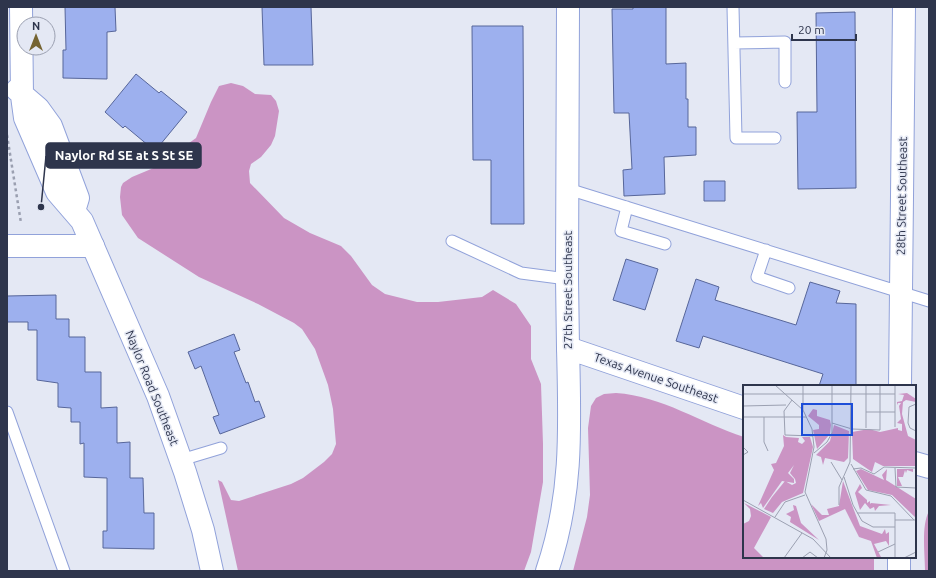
<svg xmlns="http://www.w3.org/2000/svg" width="936" height="578" font-family="Ubuntu,sans-serif">
<style>
.forest{fill:#cb94c4}
.building{fill:#9db0ee;stroke:#57669a}
.lines{fill:none;stroke-linecap:round;stroke-linejoin:round}
.lane-casing{stroke:#91a2da;stroke-width:13}
.street-casing{stroke:#91a2da;stroke-width:24}
.secondary-casing{stroke:#91a2da;stroke-width:24}
.path{stroke:#9a9fb0;stroke-width:2.5;stroke-dasharray:3 3;stroke-linecap:butt}
.lane{stroke:#fff;stroke-width:11}
.street{stroke:#fff;stroke-width:22}
.secondary{stroke:#fff;stroke-width:22}
.labels{text-anchor:middle;stroke-width:3;stroke-linejoin:round;paint-order:stroke}
.street-label{font-size:12px;fill:#2e354c;stroke:#e4e8f4}
.inset-road{fill:none;stroke:#9ba0b1;stroke-width:1}
.view{fill:#1d4ed8;fill-opacity:0.15;stroke:#1d4ed8;stroke-width:2}
.inset-edge{fill:none;stroke:#2e354c;stroke-width:2}
.leader{fill:none;stroke:#2e354c;stroke-width:1.5}
.callout-dot{fill:#2e354c;stroke:#e4e8f4;stroke-width:1.5}
.callout{fill:#2e354c;stroke:#2e354c;stroke-width:1.5}
.callout-label{font-size:13px;text-anchor:middle;font-weight:bold;fill:#fff}
</style>
<rect width="100%" height="100%" fill="#e4e8f4"/>
<path class="forest" d="M231,83L243,86L255,94L271,95L276,101L279,111L275,136L271,145L261,157L251,164L249,171L250,183L284,218L310,233L341,246L351,256L372,285L385,294L417,302H438L482,297L493,290L516,304L531,326V359L541,384L543,444V482L531,552L524,571H238L218,480L222,482L231,500L239,501L291,484L303,478L324,462L332,454L336,444L333,409L328,385L315,349L302,329L294,323L258,304L199,277L138,238L122,215L120,197L121,187L123,183L132,177L156,167L196,138L211,102L219,86Z
M616,393C662,396 701,423 744,437V557H874V571H573L587,517L590,495L588,428L591,406L596,398L604,394Z
M929,511V571H925C925,554 921,526 929,511Z"/>
<path class="building" d="M65,7H115L116,31L107,32V79L63,78V50H66Z
M262,7H311L313,65H264Z
M633,7H666V64L686,63V99H688V127H696V155L664,157L665,194L624,196L623,170L632,169L629,113H614L612,9H633Z
M855,12L856,188L798,189L797,112H817L816,13Z
M472,26H523L524,224H491V160H473Z
M136,74L159,93L161,91L187,112L155,151L125,126L123,128L105,112Z
M704,181H725V201H704Z
M626,259L658,269L645,310L613,300Z
M696,279L719,287L715,300L796,325L810,282L840,291L836,303L856,304V386H819L823,374L703,336L699,348L676,341Z
M56,295V319H69V337H85V372H101V408L117,407V443L130,442V478H143L144,513H154V549L103,548V531H107V478L84,477V443L80,444V422H71V408L58,407V383L37,380V330H28V322H7V296Z
M234,334L240,350L234,352L246,383L248,382L255,402L259,401L265,417L220,434L213,417L219,415L201,366L195,369L188,352Z"/>
<g class="lines">
<g class="lane-casing">
<path id="lane" d="M733,7L736,138H775
M734,43L785,42V82
M568,189L929,301
M627,207L621,231L665,244
M452,241L521,273L567,279
M766,250L757,277L789,288
M7,412L64,571
M181,460L221,448"/>
</g>
<g class="street-casing">
<path id="street" d="M7,246H93
M900,386L904,7
M915,463L929,467
M547,571C573,495 570,427 568,348L744,408
M899,571V557"/>
</g>
<g class="secondary-casing">
<path id="secondary" d="M21,7L22,96L25,118L57,192L82,221L158,396L185,472L203,530L212,571
M568,7L567,279L568,348
M17,90L38,108L51,126L78,198L74,211"/>
</g>
<path class="path" d="M7,135L21,223"/>
<use href="#lane" class="lane"/>
<use href="#street" class="street"/>
<use href="#secondary" class="secondary"/>
</g>
<g class="labels">
<g class="street-label">
<text transform="translate(902 196) rotate(-89)" y="4">28th Street Southeast</text>
<text transform="translate(568 290) rotate(-90)" y="4">27th Street Southeast</text>
<text transform="translate(656 378) rotate(19)" y="4">Texas Avenue Southeast</text>
<text transform="translate(152 388) rotate(68)" y="4">Naylor Road Southeast</text>
</g>
</g>
<g transform="translate(743 385)">
<rect width="173" height="173" fill="#e4e8f4"/>
<path d="M155,9L164,8L173,14V17L163,15L160,17L159,29L165,51L173,55V81H140L132,77L129,87L110,74L109,47L126,44L137,47L155,43V45L159,46V39L154,38L158,34L156,21L158,18H155L154,20V17L159,16L161,10ZM70,24L74,25V31L87,35L88,40L87,49L74,64L70,45L76,44V40L65,31ZM91,40L106,46L105,73L101,77L82,73L80,80L78,72L73,70L87,56ZM40,50L43,52L56,53L55,57L59,59L62,56L59,52H67L70,62L60,108L39,117L30,128L21,124L29,112L42,96L49,100L53,98L52,94L47,88L51,80L45,88L51,94V98L39,96L20,123L18,118L15,121L31,85L28,79L33,78L41,61ZM118,84L141,95L139,90L144,84L143,95L173,114V133L149,110L125,105L113,86ZM154,84H170V87L164,85L163,88L162,85L160,92H155L159,101H154ZM100,96L117,141L139,149L142,144L143,149L146,147V161L143,156L131,159L138,172L134,173L128,156L116,152L102,124L76,136L68,119L79,130H86L84,124L96,121ZM117,99L119,103L115,107L124,115V118L127,116V119L128,118L148,120L149,126L148,120L136,121L132,126L131,122L127,124L122,118L117,125L112,108ZM1,118L28,132L11,163L21,173H0V139L6,136L8,131L7,124ZM50,120L53,121L58,138L76,155L47,137L48,132L43,129L51,125Z" fill="#cb94c4"/>
<path class="inset-road" d="M32,0L60,25M60,0V25L69,44L71,62L62,107L83,154L84,165L81,173M123,0V43M152,0V42M0,9H152M49,15L41,26L42,50L70,51M173,19L166,22L165,38L167,43L173,46M0,21L43,20M123,27H152M0,32H63M21,32V57L25,66M89,38L109,44L137,45V0M0,62L5,67L0,70M71,68L84,57L89,48V0M88,77L99,95M108,79L123,105L148,111L171,135M152,83L153,102L173,103M110,84L118,83L131,89L141,82L173,83M101,92L110,120L119,136L130,142H152M0,115L70,154L88,173M96,120V102L107,77L108,0M114,128H152V173M32,132L42,117L62,110M152,135H173M135,167L152,159M41,173L59,148M59,173L67,167L75,173M161,173L173,167"/>
<path class="view" d="M59,19H109V50H59Z"/>
<rect width="173" height="173" class="inset-edge"/>
</g>
<path class="leader" d="M41 207L46 156"/>
<circle class="callout-dot" cx="41" cy="207" r="4"/>
<rect class="callout" x="46" y="143" width="155" height="25" rx="4"/>
<g class="callout-label">
<text x="124" y="160">Naylor Rd SE at S St SE</text>
</g>
<rect width="936" height="578" fill="none" stroke="#2e354c" stroke-width="16"/>
<g transform="translate(36 36)"><circle r="19" fill="#e4e8f4" stroke="#9ba0b1"/>
<path d="M0-3L7 15L0 10L-7 15Z" fill="#756432"/>
<text y="-6" font-size="11" font-weight="bold" text-anchor="middle" fill="#2e354c">N</text>
</g>
<path d="M792 34v6h64v-6" fill="none" stroke="#2e354c" stroke-width="2"/>
<text x="798" y="34" font-size="12" fill="#2e354c" stroke="#e4e8f4" stroke-width="3" paint-order="stroke">20 m</text>
</svg>
